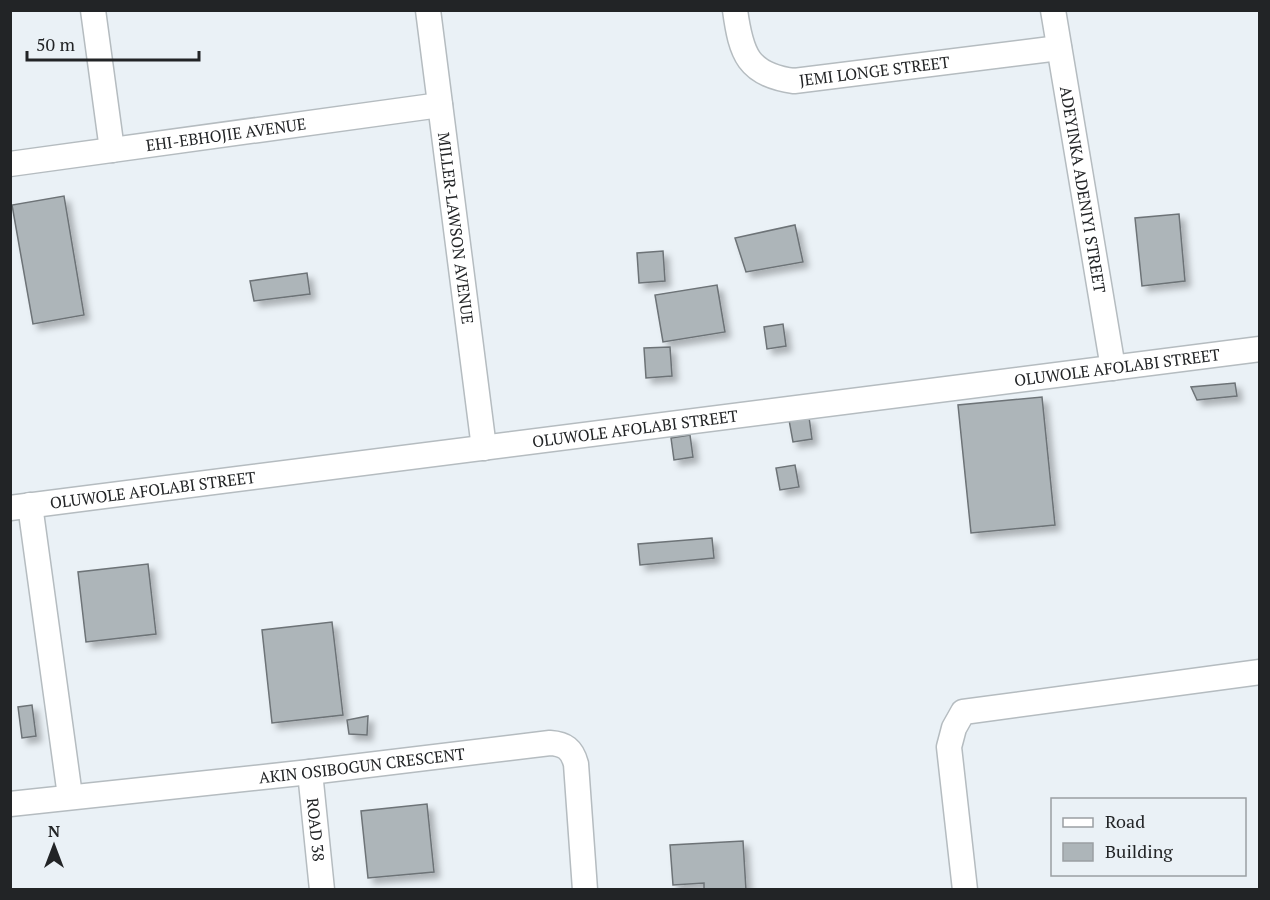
<svg xmlns="http://www.w3.org/2000/svg" width="1270" height="900" font-family="'PT Serif',serif">
<style>
.building{fill:#adb5b9;stroke:#6d7377;stroke-width:1.5;filter:url(#shadow)}
.lines{fill:none;stroke-linecap:round;stroke-linejoin:round}
.minor-casing{stroke:#b5bcc0;stroke-width:27}
.minor{stroke:#fff;stroke-width:24}
.labels{text-anchor:middle;stroke-width:5;stroke-linejoin:round;paint-order:stroke}
.street-label{font-size:16px;fill:#222426;stroke:#eaf1f6}
</style>
<defs>
<filter id="shadow"><feDropShadow dx="5.5" dy="5.5" stdDeviation="3" flood-color="#0004"/></filter>
</defs>
<rect width="100%" height="100%" fill="#eaf1f6"/>
<path class="building" d="M64,196L84,315L33,324L12,205Z
M1179,214L1185,281L1142,286L1135,218Z
M795,225L803,262L746,272L735,238Z
M663,251L665,281L639,283L637,253Z
M307,273L310,294L254,301L250,281Z
M717,285L725,332L663,342L655,295Z
M783,324L786,346L767,349L764,327Z
M670,347L672,376L646,378L644,348Z
M1235,383L1237,396L1197,400L1191,387Z
M1042,397L1055,525L971,533L958,405Z
M809,417L812,439L793,442L789,420Z
M690,435L693,457L674,460L671,438Z
M795,465L799,487L780,490L776,468Z
M712,538L714,558L640,565L638,544Z
M148,564L156,634L86,642L78,572Z
M332,622L343,715L272,723L262,630Z
M32,705L36,736L22,738L18,707Z
M368,716L367,735L349,734L347,720Z
M427,804L434,872L368,878L361,811Z
M743,841L746,890H704V883L673,885L670,845Z"/>
<g class="lines">
<g class="minor-casing">
<g id="minor">
<path d="M93,10L112,150"/>
<path id="s1" d="M428,10L484,448"/>
<path id="s2" d="M735,10C741,54 748,75 794,81L1059,48"/>
<path id="s3" d="M1053,10L1113,368"/>
<path id="s4" d="M10,164L440,105"/>
<path d="M30,505L70,796"/>
<path id="s5" d="M10,508L1260,349"/>
<path id="s6" d="M310,772L322,890"/>
<path id="s7" d="M10,804L310,772L550,743C565,744 572,749 576,764L585,890"/>
<path d="M965,890L949,747L954,728L963,712L1260,672"/>
</g>
</g>
<use href="#minor" class="minor"/>
</g>
<g class="labels">
<g class="street-label">
<text dy="6" stroke="none"><textPath href="#s2" startOffset="184">JEMI LONGE STREET</textPath></text>
<text dy="6" stroke="none"><textPath href="#s4" startOffset="218">EHI-EBHOJIE AVENUE</textPath></text>
<text dy="6" stroke="none"><textPath href="#s3" startOffset="182">ADEYINKA ADENIYI STREET</textPath></text>
<text dy="6" stroke="none"><textPath href="#s1" startOffset="220">MILLER-LAWSON AVENUE</textPath></text>
<text dy="6" stroke="none"><textPath href="#s5" startOffset="1116">OLUWOLE AFOLABI STREET</textPath></text>
<text dy="6" stroke="none"><textPath href="#s5" startOffset="630">OLUWOLE AFOLABI STREET</textPath></text>
<text dy="6" stroke="none"><textPath href="#s5" startOffset="144">OLUWOLE AFOLABI STREET</textPath></text>
<text dy="6" stroke="none"><textPath href="#s7" startOffset="354">AKIN OSIBOGUN CRESCENT</textPath></text>
<text dy="6" stroke="none"><textPath href="#s6" startOffset="58">ROAD 38</textPath></text>
</g>
</g>
<rect width="1270" height="900" fill="none" stroke="#222426" stroke-width="24"/>
<rect x="1051" y="798" width="195" height="78" fill="#eaf1f6" stroke="#9a9fa3" stroke-width="1.5"/>
<rect x="1063" y="818" width="30" height="9" fill="#ffffff" stroke="#9a9fa3" stroke-width="1.5"/>
<text x="1105" y="828" font-size="18" fill="#222426">Road</text>
<rect x="1063" y="843" width="30" height="18" fill="#adb5b9" stroke="#9a9fa3" stroke-width="1.5"/>
<text x="1105" y="858" font-size="18" fill="#222426">Building</text>
<g transform="translate(54 846)" stroke="#eaf1f6" stroke-width="4.5" paint-order="stroke">
<path d="M0-4.5L10 22L0 15L-10 22Z" fill="#222426"/>
<text y="-9" font-size="16" font-weight="bold" text-anchor="middle" fill="#222426">N</text>
</g>
<path d="M27 51v9h172v-9" fill="none" stroke="#222426" stroke-width="3"/>
<text x="36" y="51" font-size="18" fill="#222426" stroke="#eaf1f6" stroke-width="4.5" paint-order="stroke">50 m</text>
</svg>
